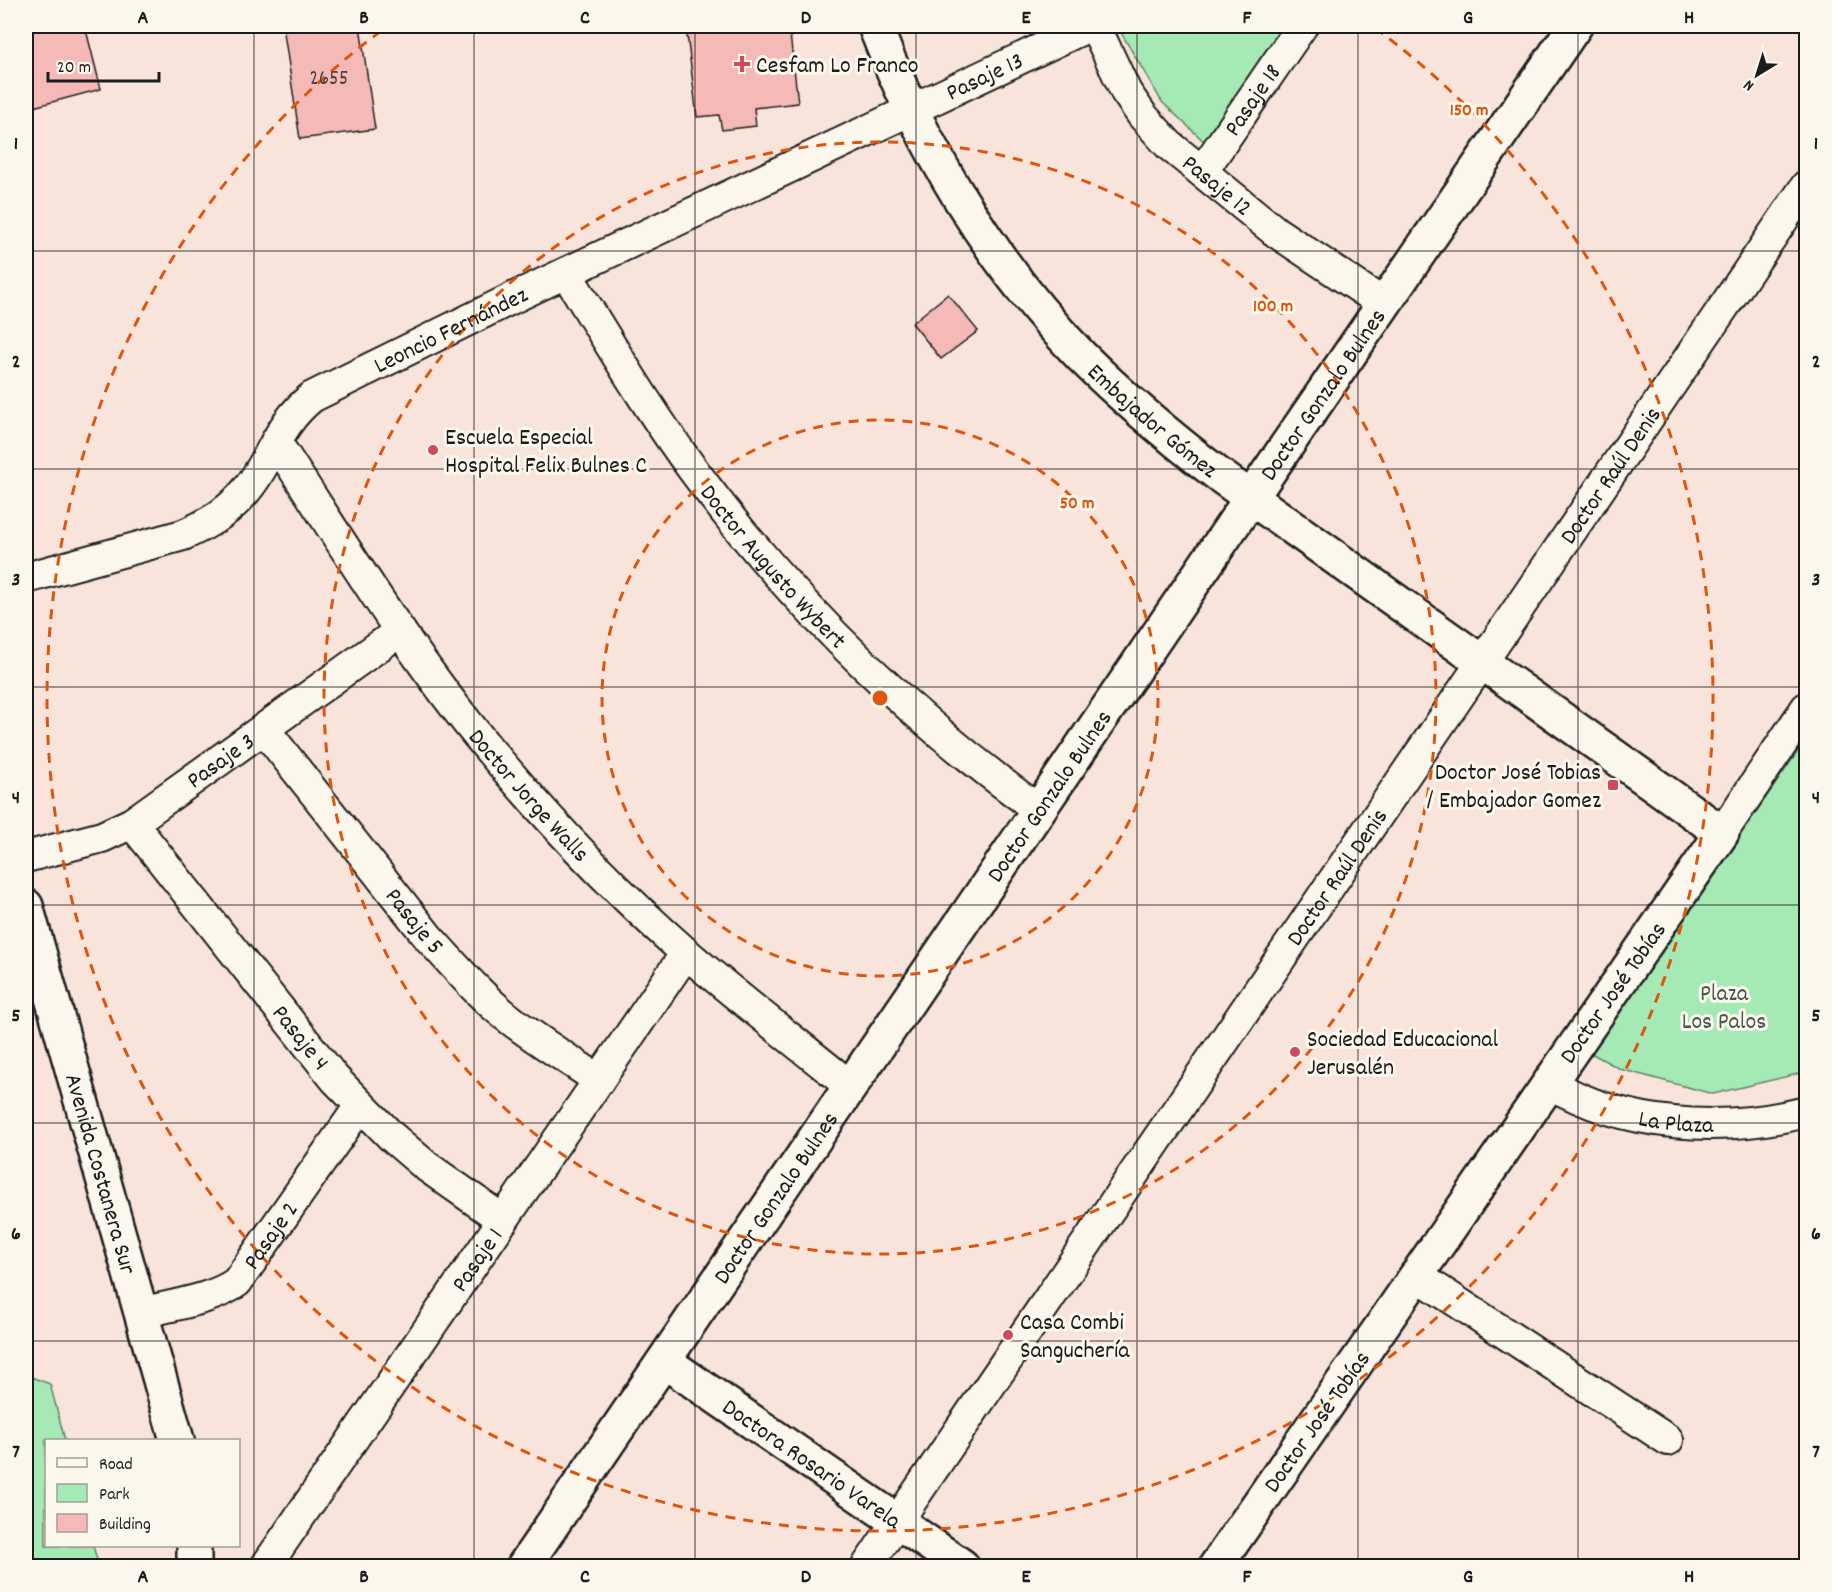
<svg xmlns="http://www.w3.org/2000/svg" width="1832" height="1592" font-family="Dekko,sans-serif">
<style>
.green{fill:#a5e9b5;stroke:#608268;stroke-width:1.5}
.building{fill:#f5b9b7;stroke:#1c1c1c;stroke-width:1.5}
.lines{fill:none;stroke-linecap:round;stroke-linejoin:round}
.minor-casing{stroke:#1c1c1c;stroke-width:34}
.tertiary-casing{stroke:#1c1c1c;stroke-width:38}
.secondary-casing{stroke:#1c1c1c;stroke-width:38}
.minor{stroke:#fbf7ec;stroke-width:30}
.tertiary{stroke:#fbf7ec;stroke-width:33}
.secondary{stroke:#fbf7ec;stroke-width:33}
.grid{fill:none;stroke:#1c1c1c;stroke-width:1.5;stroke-opacity:0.55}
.ring{fill:none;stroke:#de560d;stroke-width:3;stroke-dasharray:10 8}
.poi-dot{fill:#d1495b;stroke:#fbf7ec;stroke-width:2}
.labels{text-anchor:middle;stroke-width:6;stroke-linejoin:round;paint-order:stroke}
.number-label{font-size:21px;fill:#524343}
.poi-label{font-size:24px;fill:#1c1c1c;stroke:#fbf7ec;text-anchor:start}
.street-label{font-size:24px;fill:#1c1c1c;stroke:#fbf7ec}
.park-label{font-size:24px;fill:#455a4a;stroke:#fbf7ec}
.centre{fill:#de560d;stroke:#fbf7ec;stroke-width:3}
.ring-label{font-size:18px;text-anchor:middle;font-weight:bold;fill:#de560d;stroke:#fbf7ec;stroke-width:6;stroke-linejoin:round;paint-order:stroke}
.neatline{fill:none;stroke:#1c1c1c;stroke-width:2}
.grid-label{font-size:20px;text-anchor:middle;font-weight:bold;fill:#1c1c1c}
</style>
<rect width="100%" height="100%" fill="#f9e4dc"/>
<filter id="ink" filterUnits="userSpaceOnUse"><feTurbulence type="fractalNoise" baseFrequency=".0167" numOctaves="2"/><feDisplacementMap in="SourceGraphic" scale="12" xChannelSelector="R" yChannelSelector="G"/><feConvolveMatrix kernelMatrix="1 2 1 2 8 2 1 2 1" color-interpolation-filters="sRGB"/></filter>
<g filter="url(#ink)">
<path class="green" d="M1117,26H1283L1285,27L1208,145L1162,102Z
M1806,740V1072L1713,1094L1620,1069L1589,1052Z
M26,1375L50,1384L65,1440H46V1546H93L99,1566H26Z"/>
<path class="building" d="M26,26H85L101,89L26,109Z
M283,26H360L375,129L300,139Z
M686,26H789L798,103L754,108L756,126L722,130L719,115L697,117Z
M948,294L978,331L941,359L912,323Z"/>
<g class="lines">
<g class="minor-casing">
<g id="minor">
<path id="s1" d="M1095,26L1126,92L1142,115L1169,145L1276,232L1384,304"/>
<path id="s2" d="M1202,172L1302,26"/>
<path id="s3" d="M566,273C608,340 647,408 694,471C792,603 905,714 1039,810"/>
<path id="s4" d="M276,442C344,545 408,652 487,747C548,820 614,890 685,952C739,999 796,1042 851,1087"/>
<path id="s5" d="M26,578L183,535C211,523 234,508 252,483C275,450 279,424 312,397L521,294L1089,26"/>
<path id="s6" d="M264,729L429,938C454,965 478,994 507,1017C536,1040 568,1059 599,1080"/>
<path id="s7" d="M132,823L335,1079L392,1137L426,1166L503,1220"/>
<path d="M1722,833L1806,708"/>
<path id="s8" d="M26,857L102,837L132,823L400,631"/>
<path id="s9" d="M1549,1083C1626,1128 1722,1133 1806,1112"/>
<path d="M1416,1275L1668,1440"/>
<path id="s10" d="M142,1313C171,1305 213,1300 237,1282L360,1106"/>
<path id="s11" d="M266,1566L686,953"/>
<path id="s12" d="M867,1566L1806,186"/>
</g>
</g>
<g class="tertiary-casing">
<g id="tertiary">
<path id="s13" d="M875,26C921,145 991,263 1081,356C1124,399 1171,438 1219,475L1722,833L1216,1566"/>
<path id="s14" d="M664,1361L962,1566"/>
<path id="s15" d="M524,1566L1272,467L1575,26"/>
</g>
</g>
<g class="secondary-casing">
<g id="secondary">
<path id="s16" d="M26,906L177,1440"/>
<path d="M194,1546V1566"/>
</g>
</g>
<use href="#minor" class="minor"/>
<use href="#tertiary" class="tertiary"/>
<use href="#secondary" class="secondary"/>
</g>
</g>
<path class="grid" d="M254,26V1566M474,26V1566M695,26V1566M916,26V1566M1137,26V1566M1358,26V1566M1578,26V1566M26,251H1806M26,469H1806M26,687H1806M26,905H1806M26,1123H1806M26,1341H1806"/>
<g class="ring">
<circle cx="880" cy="698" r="278"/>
<circle cx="880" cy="698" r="556"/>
<path d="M1375 28A833 833 0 1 1 385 28"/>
</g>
<g class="poi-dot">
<path d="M739 55h6v6h6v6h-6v6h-6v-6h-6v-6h6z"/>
<circle cx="433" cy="450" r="6"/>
<rect x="1607" y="779" width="12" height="12" rx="3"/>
<circle cx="1295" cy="1052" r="6"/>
<circle cx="1008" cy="1335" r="6"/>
</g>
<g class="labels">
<g class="number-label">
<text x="329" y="84">2655</text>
</g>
<g class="poi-label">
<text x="756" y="72">Cesfam Lo Franco</text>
<text x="445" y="444">Escuela Especial<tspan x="445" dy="28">Hospital Felix Bulnes C</tspan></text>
<text x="1601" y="779" text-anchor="end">Doctor José Tobias<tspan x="1601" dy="28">/ Embajador Gomez</tspan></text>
<text x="1307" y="1046">Sociedad Educacional<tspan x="1307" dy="28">Jerusalén</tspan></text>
<text x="1020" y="1329">Casa Combi<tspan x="1020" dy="28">Sanguchería</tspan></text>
</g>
<g class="street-label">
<text dy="8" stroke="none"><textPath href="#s5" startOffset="1101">Pasaje 13</textPath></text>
<text dy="8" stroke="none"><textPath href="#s2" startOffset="88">Pasaje 18</textPath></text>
<text dy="8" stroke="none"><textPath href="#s1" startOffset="204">Pasaje 12</textPath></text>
<text dy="8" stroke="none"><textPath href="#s5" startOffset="510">Leoncio Fernández</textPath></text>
<text dy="8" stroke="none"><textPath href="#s15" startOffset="1418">Doctor Gonzalo Bulnes</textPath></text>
<text dy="8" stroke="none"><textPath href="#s13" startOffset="488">Embajador Gómez</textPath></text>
<text dy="8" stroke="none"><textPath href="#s12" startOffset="1320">Doctor Raúl Denis</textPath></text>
<text dy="8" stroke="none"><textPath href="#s3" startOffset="360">Doctor Augusto Wybert</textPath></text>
<text dy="8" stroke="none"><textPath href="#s8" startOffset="220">Pasaje 3</textPath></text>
<text dy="8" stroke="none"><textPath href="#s4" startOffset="435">Doctor Jorge Walls</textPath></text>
<text dy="8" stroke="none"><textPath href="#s15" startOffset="932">Doctor Gonzalo Bulnes</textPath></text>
<text dy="8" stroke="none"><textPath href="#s12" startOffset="834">Doctor Raúl Denis</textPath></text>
<text dy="8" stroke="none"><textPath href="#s6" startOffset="244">Pasaje 5</textPath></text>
<text transform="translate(1612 992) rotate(-55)" y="8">Doctor José Tobías</text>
<text dy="8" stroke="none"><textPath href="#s7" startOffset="273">Pasaje 4</textPath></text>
<text dy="8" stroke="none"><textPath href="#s9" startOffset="134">La Plaza</textPath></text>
<text dy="8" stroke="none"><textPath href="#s16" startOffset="278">Avenida Costanera Sur</textPath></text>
<text dy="8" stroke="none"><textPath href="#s15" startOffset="446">Doctor Gonzalo Bulnes</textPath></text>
<text dy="8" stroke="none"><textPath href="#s10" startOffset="158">Pasaje 2</textPath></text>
<text dy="8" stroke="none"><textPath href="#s11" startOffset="372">Pasaje 1</textPath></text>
<text transform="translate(1316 1421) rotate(-55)" y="8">Doctor José Tobías</text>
<text dy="8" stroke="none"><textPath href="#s14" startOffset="180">Doctora Rosario Varela</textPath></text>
</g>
<g class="park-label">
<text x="1724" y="1000">Plaza<tspan x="1724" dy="28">Los Palos</tspan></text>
</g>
</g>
<circle cx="880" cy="698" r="9" class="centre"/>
<g class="ring-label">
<text x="1469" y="115">150 m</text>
<text x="1273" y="311">100 m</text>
<text x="1077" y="508">50 m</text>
</g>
<rect width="1832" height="1592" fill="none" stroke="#fbf7ec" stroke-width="66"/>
<rect x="45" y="1439" width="195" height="108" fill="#fbf7ec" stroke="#a29f99" stroke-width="1.5"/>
<rect x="57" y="1458" width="30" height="9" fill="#fbf7ec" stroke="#a29f99" stroke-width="1.5"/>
<text x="99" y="1469" font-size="18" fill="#1c1c1c">Road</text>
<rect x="57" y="1484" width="30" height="18" fill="#a5e9b5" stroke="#a29f99" stroke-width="1.5"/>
<text x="99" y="1499" font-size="18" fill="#1c1c1c">Park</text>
<rect x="57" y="1514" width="30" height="18" fill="#f5b9b7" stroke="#a29f99" stroke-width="1.5"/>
<text x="99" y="1529" font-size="18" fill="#1c1c1c">Building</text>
<g transform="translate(1757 75) rotate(218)" stroke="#fbf7ec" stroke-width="4.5" paint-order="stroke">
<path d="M0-4.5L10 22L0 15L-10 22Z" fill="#1c1c1c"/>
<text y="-9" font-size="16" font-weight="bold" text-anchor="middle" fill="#1c1c1c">N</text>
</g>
<path d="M48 72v9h111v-9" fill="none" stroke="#1c1c1c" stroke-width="3"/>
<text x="57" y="72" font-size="18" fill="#1c1c1c" stroke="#fbf7ec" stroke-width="4.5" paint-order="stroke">20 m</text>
<rect x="33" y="33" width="1766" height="1526" class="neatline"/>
<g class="grid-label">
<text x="143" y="23">A</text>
<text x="364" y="23">B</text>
<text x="585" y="23">C</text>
<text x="806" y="23">D</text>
<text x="1026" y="23">E</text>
<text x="1247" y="23">F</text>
<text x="1468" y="23">G</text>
<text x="1689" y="23">H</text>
<text x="16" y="149">1</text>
<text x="1816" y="149">1</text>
<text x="16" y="367">2</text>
<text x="1816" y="367">2</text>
<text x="16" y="585">3</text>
<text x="1816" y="585">3</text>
<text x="16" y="803">4</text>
<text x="1816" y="803">4</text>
<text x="16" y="1021">5</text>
<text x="1816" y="1021">5</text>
<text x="16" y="1239">6</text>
<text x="1816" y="1239">6</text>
<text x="16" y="1457">7</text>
<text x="1816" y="1457">7</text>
<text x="143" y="1582">A</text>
<text x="364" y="1582">B</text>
<text x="585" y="1582">C</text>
<text x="806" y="1582">D</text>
<text x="1026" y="1582">E</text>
<text x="1247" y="1582">F</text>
<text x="1468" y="1582">G</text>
<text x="1689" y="1582">H</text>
</g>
</svg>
